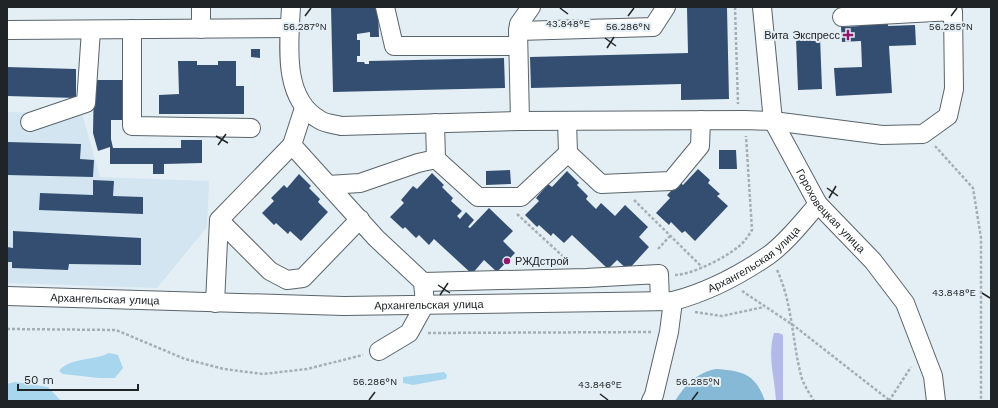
<svg xmlns="http://www.w3.org/2000/svg" width="998" height="408" font-family="'Work Sans',sans-serif">
<style>
.built{fill:#d3e5f0}
.green{fill:#a9d6ef}
.forest{fill:#86b9d5}
.water{fill:#b3bae9}
.building{fill:#334e71}
.lines{fill:none;stroke-linecap:round;stroke-linejoin:round}
.minor-casing{stroke:#5a646a;stroke-width:20}
.path{stroke:#a5aeb3;stroke-width:2.5;stroke-dasharray:3 2;stroke-linecap:butt}
.minor{stroke:#fff;stroke-width:18}
.ticks{fill:none;stroke:#202426;stroke-width:1.5}
.poi-dot{fill:#94156e;stroke:#e4eff5;stroke-width:1.5}
.labels{text-anchor:middle;stroke-width:4;stroke-linejoin:round;paint-order:stroke}
.poi-label{font-size:11px;fill:#202426;stroke:#e4eff5;text-anchor:end}
.street-label{font-size:11px;fill:#202426;stroke:#e4eff5}
.ticks-label{font-size:10px;text-anchor:middle;fill:#202426;stroke:#e4eff5;stroke-width:4;stroke-linejoin:round;paint-order:stroke}
</style>
<rect width="100%" height="100%" fill="#e4eff5"/>
<path class="built" d="M7,112L82,114L100,177L209,181L207,227L157,288L7,283Z"/>
<path class="green" d="M109,353L118,355L123,368L115,378H99L63,374L59,371C70,357 94,361 109,353Z
M444,372L447,375L446,379L413,385L403,383V377Z
M15,382L48,387L61,401H7V384Z"/>
<path class="forest" d="M716,369C742,371 755,373 765,401H675C685,385 696,373 716,369Z"/>
<path class="water" d="M774,333H779L783,335V401H776C775,378 767,356 774,333Z"/>
<path class="building" d="M331,7H378L379,37H370V32L357,34V40H360V56H357V62H364L365,64H369V61L504,58L505,88L333,92Z
M687,8H727L729,99L681,100V84L531,88L530,57L688,53Z
M888,19V26L915,25L916,45L889,46L892,93L836,96L834,68L862,67L861,41L842,42L841,27L861,26V21Z
M820,37L822,89L798,90L796,38Z
M251,49H260V58L251,57Z
M178,61H197V65H218V61H236V86H244V114H159V95L179,94Z
M7,67L76,69V98L7,96Z
M94,80H123V120H111V139L113,148H181V140H202V163L164,164V174H153V164H110V147L98,151L93,133Z
M7,142L81,144L80,159L94,160L93,177L7,175Z
M719,150H736L737,169H719Z
M698,169L710,180L708,183L720,194L717,196L728,206L695,241L685,231L682,233L671,222L669,225L656,213L670,198L667,195L680,182L683,185Z
M510,170L511,184L486,185V171Z
M567,171L579,183L577,185L588,196L586,199L596,209L601,203L615,216L625,205L648,227L639,237L649,247L628,270L617,260L608,269L572,235L564,243L553,233L551,236L539,225L537,227L525,215L539,201L536,198L548,184L552,187Z
M432,173L444,185L442,187L453,198L451,201L462,211L457,216L460,219L466,212L474,220L468,227L470,228L489,208L513,231L503,241L515,253L497,272L484,260L472,274L434,239L429,245L419,235L416,238L405,227L403,229L390,217L404,203L401,200L413,186L417,189Z
M299,174L311,186L309,188L320,199L318,202L328,212L301,241L290,231L288,234L276,223L274,225L262,213L274,201L271,198L284,185L287,188Z
M93,180L114,181L113,196L143,197V214L39,210L40,193L93,195Z
M13,231L141,238V265L69,264L68,270L12,268V262H7V247L13,248Z"/>
<g class="lines">
<g class="minor-casing">
<g id="minor">
<path d="M291,7C289,44 282,99 320,120C326,124 335,124 341,126L520,121L745,120L773,121L882,135L923,134L948,116L954,89L953,11L842,17"/>
<path d="M385,7L394,46H518"/>
<path id="s1" d="M762,7L773,121L818,204L873,261L905,303L933,376L936,401"/>
<path d="M132,29V126L251,128"/>
<path d="M201,29V7"/>
<path d="M7,30L290,28"/>
<path d="M518,31L653,27L666,7"/>
<path d="M304,108L292,145L376,238L423,282L425,304L409,333L379,351"/>
<path d="M520,121L518,31L519,24L531,7"/>
<path d="M567,121L568,153"/>
<path d="M30,122L86,103L91,30"/>
<path d="M435,123L436,159"/>
<path d="M328,185L360,183L418,163L436,159L478,197H521L568,153L601,184L671,181L700,146L701,120"/>
<path d="M219,220L270,271L287,280L303,278L360,219"/>
<path d="M423,282L586,278L659,274L660,301"/>
<path id="s2" d="M7,296L344,306L673,301C708,292 740,275 769,255C788,241 803,221 818,204"/>
<path d="M215,303L219,220L292,145"/>
<path d="M651,401L654,395L669,332L673,301"/>
</g>
</g>
<path class="path" d="M735,7L738,104
M935,146L973,188L981,238V401
M634,200L702,267
M517,214L568,261
M658,249L670,236
M777,270C793,304 792,343 802,379C805,387 810,394 814,401
M675,275C691,275 725,258 738,247C744,243 748,236 752,230L746,136
M742,291L793,325L889,400
M695,312L722,316L764,307
M7,329L116,330L185,359L224,369L263,374L307,369L363,355
M428,333L653,332
M889,401L911,367"/>
<use href="#minor" class="minor"/>
</g>
<path class="ticks" d="M560,8L568,14M305,16L311,8M628,16L634,8M951,16L957,8M605,38L616,46M607,48L614,37M216,136L228,143M218,145L226,134M827,188L838,196M829,198L836,186M438,285L450,293M982,293L990,298M440,295L448,283M600,394L608,400M369,400L375,392M692,400L698,392"/>
<g class="poi-dot">
<path d="M846 29h4v4h4v4h-4v4h-4v-4h-4v-4h4z"/>
<circle cx="507" cy="261" r="4"/>
</g>
<g class="labels">
<g class="poi-label">
<text x="840" y="39">Вита Экспресс</text>
<text x="515" y="265" text-anchor="start">РЖДстрой</text>
</g>
<g class="street-label">
<text dy="4" stroke="none"><textPath href="#s1" startOffset="222">Гороховецкая улица</textPath></text>
<text dy="4" stroke="none"><textPath href="#s2" startOffset="758">Архангельская улица</textPath></text>
<text dy="4" stroke="none"><textPath href="#s2" startOffset="98">Архангельская улица</textPath></text>
<text dy="4" stroke="none"><textPath href="#s2" startOffset="422">Архангельская улица</textPath></text>
</g>
</g>
<g class="ticks-label">
<text x="568" y="27">43.848°E</text>
<text x="305" y="30">56.287°N</text>
<text x="628" y="30">56.286°N</text>
<text x="951" y="30">56.285°N</text>
<text x="954" y="296">43.848°E</text>
<text x="375" y="385">56.286°N</text>
<text x="698" y="385">56.285°N</text>
<text x="600" y="388">43.846°E</text>
</g>
<rect width="998" height="408" fill="none" stroke="#202426" stroke-width="16"/>
<path d="M18 384v6h120v-6" fill="none" stroke="#202426" stroke-width="2"/>
<text x="24" y="384" font-size="12" fill="#202426" stroke="#e4eff5" stroke-width="3" paint-order="stroke">50 m</text>
</svg>
